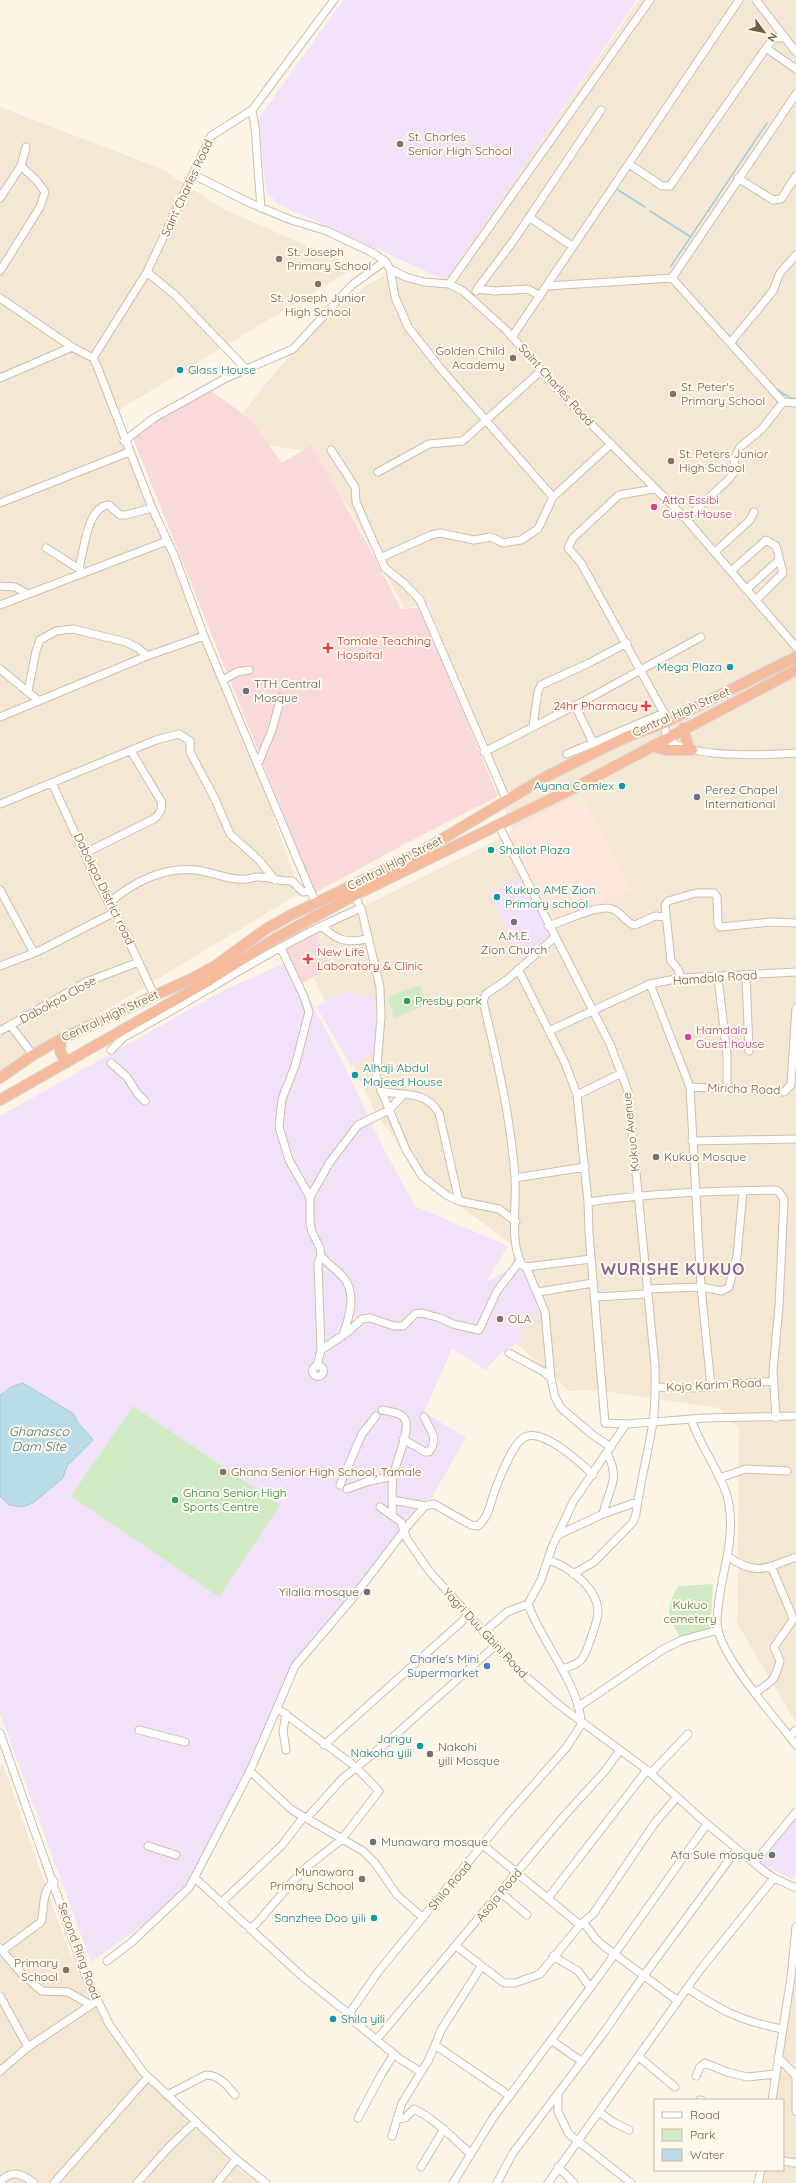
<svg xmlns="http://www.w3.org/2000/svg" width="796" height="2183" font-family="Quicksand,sans-serif">
<style>
.residential{fill:#f4e8d4}
.commercial{fill:#fde7da}
.education{fill:#f2e2f9}
.medical{fill:#fad9da}
.green{fill:#d0eac4}
.water{fill:#badce6;stroke:#a0cbd8}
.lines{fill:none;stroke-linecap:round;stroke-linejoin:round}
.stream{stroke:#a0cbd8;stroke-width:1.5}
.minor-casing{stroke:#cebeac;stroke-width:9}
.highway-casing{stroke:#dbd5d0;stroke-width:12}
.minor{stroke:#fff;stroke-width:7}
.highway{stroke:#f6bb9d;stroke-width:10}
.education-dot{fill:#8d6e63;stroke:#fff9ec;stroke-width:1.5}
.culture-dot{fill:#0f9aa8;stroke:#fff9ec;stroke-width:1.5}
.hotel-dot{fill:#d1479c;stroke:#fff9ec;stroke-width:1.5}
.health-dot{fill:#e0444e;stroke:#fff9ec;stroke-width:1.5}
.worship-dot{fill:#6b7280;stroke:#fff9ec;stroke-width:1.5}
.leisure-dot{fill:#2e9e5b;stroke:#fff9ec;stroke-width:1.5}
.shop-dot{fill:#3f7fe0;stroke:#fff9ec;stroke-width:1.5}
.labels{text-anchor:middle;stroke-width:4;stroke-linejoin:round;paint-order:stroke}
.education-label{font-size:12px;fill:#785e54;stroke:#fff9ec;text-anchor:start}
.street-label{font-size:12px;fill:#765d4a;stroke:#fff9ec}
.culture-label{font-size:12px;fill:#0d838f;stroke:#fff9ec;text-anchor:start}
.hotel-label{font-size:12px;fill:#b23c85;stroke:#fff9ec;text-anchor:start}
.health-label{font-size:12px;fill:#be3a42;stroke:#fff9ec;text-anchor:start}
.worship-label{font-size:12px;fill:#5b616d;stroke:#fff9ec;text-anchor:start}
.leisure-label{font-size:12px;fill:#27864d;stroke:#fff9ec;text-anchor:start}
.park-label{font-size:12px;fill:#4e7b42;stroke:#fff9ec}
.shop-label{font-size:12px;fill:#366cbe;stroke:#fff9ec;text-anchor:end}
.water-label{font-size:13px;font-style:italic;fill:#447889;stroke:#fff9ec}
.district-label{font-size:16px;font-weight:bold;letter-spacing:1px;fill:#866292;stroke:#fff9ec}
</style>
<rect width="100%" height="100%" fill="#fcf5e6"/>
<path class="residential" d="M639,0H796V1723L737,1623L739,1429L719,1408L596,1390L569,1391L507,1335L515,1247L436,1188L376,1115L297,940L513,832L428,603L405,609L351,511L306,451L246,442L244,411L279,368L320,322L333,312L364,287L387,274L425,284L447,277Z
M0,107L162,169L223,209L356,267L114,413L263,786L300,893L0,1074Z
M3,1765L66,1943L84,1983L132,2064L242,2172L261,2183H0V1767Z
M796,1937V2183H760L761,2170H783V2100H771Z"/>
<path class="commercial" d="M581,795L631,890L549,922L508,832Z"/>
<path class="education" d="M343,0H637L448,277L443,279L278,204L266,191L258,119Z
M521,876L551,938L521,962L490,893Z
M290,961L341,1059L384,1149L415,1206L508,1246L487,1281L519,1265L540,1305L537,1317L520,1332L522,1340L499,1354L486,1370L452,1349L424,1412L466,1438L429,1502L296,1667L210,1855L189,1893L91,1962L0,1714V1116L228,988Z
M345,992L377,997L375,1052L351,1066L316,1006Z
M796,1815V1873L791,1879L758,1862Z"/>
<path class="medical" d="M211,391L250,419L282,463L311,445L370,549L401,609L424,607L453,687L498,796L403,845L315,893L130,431Z
M315,934L331,967L303,983L285,950Z"/>
<path class="green" d="M420,985L427,1005L394,1018L388,997Z
M133,1406L280,1505L219,1597L71,1496Z
M713,1584L710,1630L681,1638C667,1616 665,1609 678,1586Z"/>
<path class="water" d="M23,1383L74,1414C78,1427 85,1428 93,1440L67,1466L63,1478L33,1503L22,1507L9,1505L0,1496V1395L13,1386Z"/>
<g class="lines">
<path class="stream" d="M615,188L645,207
M650,211L691,237
M671,266L767,123
M694,298L731,338
M735,342C750,358 774,396 796,399"/>
<g class="minor-casing">
<path id="minor" d="M756,0L796,52
M766,48L774,38H786
M252,110L255,127L261,208
M629,164L662,186H670L766,48L796,69
M194,175L248,202L291,220L327,231L373,253L385,261L390,269L406,277L424,282L449,284L463,291L506,330L569,402L686,519L796,647
M738,178L773,200L781,199L796,176
M0,198L21,166L26,147
M529,217L572,246
M390,269L395,297L408,327L441,369L553,497
M0,271L40,207L45,192L37,181L21,166
M147,272L175,295L246,369
M672,278L796,94
M672,278L783,402
M449,284L650,0
M547,286L672,278
M477,289L514,240L601,110
M476,291L477,289L495,291L528,289L540,296
M0,298L72,347L93,358L97,366L152,508L174,555L204,636L313,897L318,902
M512,337L739,0
M731,342L773,291L780,273L796,255
M93,358L147,272L211,136L252,110L334,0
M0,378L72,347
M124,441L154,418L226,378L293,349L352,285L385,261
M331,450L355,487L356,502L385,568L405,584L420,600L507,801
M378,472L429,444L462,441L465,439L542,370
M654,489L619,495L573,538L568,548L581,563L664,713L672,719
M0,503L129,452
M686,519L728,480L735,471L734,459L740,447L762,429L783,402L796,403
M46,548L81,570
M715,552L750,520L754,512
M380,558L431,535L440,533L474,540L491,537L503,543L521,540L538,529L553,497L611,444
M79,568C84,551 87,506 109,505L120,515H126L152,508
M731,571L766,540L776,546L783,573L756,600
M0,586L15,587L28,594
M747,589L779,560
M0,605L167,541
M0,669L39,701
M223,680L237,672L249,670
M28,691L36,651L40,640L56,631L73,629L126,642L138,648L147,656
M575,705L593,743
M0,717L147,656L204,636
M664,723C665,727 665,734 668,738C683,759 771,755 796,753
M533,726L538,691L541,685L589,663L627,643
M484,752L584,701L701,637
M567,754L664,713
M258,764L272,730L281,697
M52,783L97,881L125,933L154,995
M0,804L156,740L179,734L190,741V752L214,797L230,834L259,860L275,880
M498,824L610,1044L628,1091L655,1366C655,1385 656,1403 653,1422C648,1453 640,1483 636,1514L633,1522L594,1562L573,1574
M85,853L154,819C160,814 163,809 161,801L131,751
M0,890L34,953
M355,895L362,912L380,987L381,1017L376,1078L406,1150L422,1176L446,1195L459,1201L499,1209L516,1222
M109,903C132,883 164,866 196,870C213,872 229,881 247,879C250,879 253,877 256,877C268,876 279,882 292,881L303,892L311,891
M548,926C564,921 599,904 612,909C622,912 625,923 635,925L655,916L666,917
M323,927C337,941 348,943 367,939
M281,948L304,997L309,1012L295,1066L282,1099L279,1127L289,1160L310,1197V1222L312,1232L320,1248L321,1256L318,1263L321,1350L317,1366
M0,966L39,951L115,912
M518,969L565,1063L577,1095
M746,975L749,1051
M718,977L727,1055V1088
M681,978L678,969L671,961L665,905L668,901L696,893H714L717,897L718,924L720,927L772,922L796,923
M650,984L690,1087L701,1287L711,1386
M11,1026L33,1055
M0,1031L86,982L139,962
M549,1031L650,984L681,978L796,972
M111,1050L124,1037C203,995 278,943 361,908
M111,1063L127,1077L137,1093L145,1101
M622,1073L577,1095L588,1202L589,1233L605,1423L626,1424L705,1418L796,1416
M690,1087L784,1092L791,1085L796,1008
M381,1091C404,1097 424,1089 439,1113L459,1201
M692,1141L796,1139
M515,1178L585,1167
M310,1197L330,1162L358,1125L389,1110L404,1094
M588,1202C650,1193 712,1191 774,1190L778,1191L784,1199L779,1306L773,1371L776,1418
M321,1256C328,1264 337,1270 344,1278C357,1294 349,1318 343,1335
M526,1267L591,1259
M647,1289L701,1287L722,1291L729,1287L737,1256L743,1191
M538,1292L593,1283
M595,1297L647,1294
M321,1350L348,1332L362,1319L370,1318L394,1326H403L415,1314L422,1313L440,1318L453,1324L479,1330L497,1291L520,1261
M509,1353L544,1372L551,1378L555,1397L561,1408L594,1436L611,1447
M312.5 1371a5.5 5.5 0 1 1 11 0a5.5 5.5 0 1 1-11 0Z
M551,1378L545,1312L526,1267L522,1265C509,1240 517,1206 515,1178C511,1118 497,1059 483,1001L486,994L508,979L555,937
M655,1387L694,1388L773,1381
M382,1410C391,1412 403,1412 406,1422C409,1432 395,1466 393,1477C391,1489 393,1502 392,1515
M691,1419C700,1447 725,1478 729,1505C736,1544 717,1584 717,1623C718,1655 776,1718 796,1745
M403,1439L425,1452H429C439,1438 431,1431 424,1417
M719,1478L746,1469L787,1471
M340,1485L362,1434L376,1416
M347,1489L366,1482L393,1476
M392,1500L425,1506
M380,1507L401,1522L407,1539L429,1571L517,1669L559,1705L647,1770L707,1824L764,1871L774,1878L796,1888
M603,1514C609,1487 621,1480 607,1453
M558,1535L603,1514L637,1502
M727,1556C757,1576 764,1569 796,1557
M548,1560C568,1566 597,1587 598,1611C598,1620 594,1629 591,1638C584,1658 584,1663 562,1669
M484,1632L507,1612L528,1604L541,1580L552,1547L573,1502L626,1424
M756,1692C772,1682 775,1680 780,1661L774,1647L793,1620L791,1613L771,1566
M578,1707L662,1650L682,1640L718,1630
M286,1714L283,1731L286,1750
M139,1730L185,1742
M0,1733L85,1974L109,2024L143,2072L236,2159L266,2183
M790,1736L796,1730
M324,1745L468,1616
M250,1771L292,1810L363,1851L375,1863L397,1895L423,1918
M651,1773L688,1734
M483,1845L580,1925
M148,1846L176,1855
M754,1863L796,1812
M196,1879L304,1978L349,2014L356,2023L400,2059L421,2072
M500,1892L527,1915
M548,1898L647,1770
M221,1903L282,1845L303,1818H307L342,1779L385,1744L495,1646
M584,1923L596,1939L605,1947L678,2001
M250,1929L257,1923L293,1881L308,1866L341,1840L379,1791L356,1767L277,1708
M456,1946L504,1983H515L540,1974L580,1925L593,1914L654,1824L677,1797
M0,1948L21,1973L42,1991L68,1992L91,2005
M3,1950L41,1922C45,1909 41,1891 54,1881
M553,1956L578,1971L590,1987
M107,1961L132,1942L189,1888L250,1771L295,1666L352,1599L410,1523L425,1506L434,1504L471,1525L478,1526C488,1518 490,1505 494,1493C499,1480 512,1443 525,1437C543,1428 581,1463 593,1475
M687,1988C722,2011 741,2021 782,2029
M0,1996L28,2047
M349,2014L378,1972L506,1816L566,1748L581,1725C582,1688 540,1640 528,1604
M377,2039L564,1816L605,1771L620,1750
M551,2040L581,2061
M435,2045L441,2030L481,1967
M639,2057L675,2087
M778,2057L795,2075
M0,2071L28,2047L97,2001
M796,2073V2111
M696,2076L700,2067L705,2063L727,2072L747,2077L775,2074
M558,2094V2112L569,2134L631,2183
M167,2095L206,2075C219,2075 227,2085 235,2095
M700,2100H701
M772,2100L791,1977L796,1927
M599,2112L613,2122L629,2130
M358,2118L381,2075L394,2054
M397,2119L405,2118L414,2109C437,2120 451,2137 471,2154
M392,2136L402,2103L428,2061L435,2045L510,2096
M783,2161L796,2163
M421,2167L444,2129
M558,2167L574,2183
M0,2182C12,2169 22,2174 34,2183
M54,2183L148,2077
M137,2183L168,2148L195,2122
M217,2183L236,2159
M453,2183L493,2118L599,1976L707,1824
M497,2183L513,2153L605,2031L634,1989L737,1849
M548,2183L700,1970L774,1878
M758,2183L761,2170"/>
</g>
<g class="highway-casing">
<path id="highway" d="M683,728L689,749
M652,746L666,750H692
M61,1039L60,1051L66,1063
M0,1078L33,1055L61,1039L195,977L215,966L266,929L291,915L419,853L549,775L626,737L664,723L796,657
M0,1100L205,983L276,938L355,895L578,786L796,670"/>
</g>
<use href="#minor" class="minor"/>
<use href="#highway" class="highway"/>
</g>
<g class="education-dot">
<circle cx="400" cy="144" r="4"/>
<circle cx="279" cy="259" r="4"/>
<circle cx="318" cy="284" r="4"/>
<circle cx="513" cy="358" r="4"/>
<circle cx="673" cy="394" r="4"/>
<circle cx="671" cy="461" r="4"/>
<circle cx="500" cy="1319" r="4"/>
<circle cx="223" cy="1472" r="4"/>
<circle cx="362" cy="1879" r="4"/>
<circle cx="66" cy="1970" r="4"/>
</g>
<g class="culture-dot">
<circle cx="180" cy="370" r="4"/>
<circle cx="730" cy="667" r="4"/>
<circle cx="622" cy="786" r="4"/>
<circle cx="491" cy="850" r="4"/>
<circle cx="497" cy="897" r="4"/>
<circle cx="355" cy="1075" r="4"/>
<circle cx="420" cy="1746" r="4"/>
<circle cx="374" cy="1918" r="4"/>
<circle cx="333" cy="2019" r="4"/>
</g>
<g class="hotel-dot">
<circle cx="654" cy="507" r="4"/>
<circle cx="688" cy="1037" r="4"/>
</g>
<g class="health-dot">
<path d="M326 642h4v4h4v4h-4v4h-4v-4h-4v-4h4z"/>
<path d="M644 700h4v4h4v4h-4v4h-4v-4h-4v-4h4z"/>
<path d="M306 953h4v4h4v4h-4v4h-4v-4h-4v-4h4z"/>
</g>
<g class="worship-dot">
<circle cx="246" cy="691" r="4"/>
<circle cx="697" cy="797" r="4"/>
<circle cx="514" cy="922" r="4"/>
<circle cx="656" cy="1157" r="4"/>
<circle cx="367" cy="1592" r="4"/>
<circle cx="430" cy="1754" r="4"/>
<circle cx="373" cy="1842" r="4"/>
<circle cx="772" cy="1855" r="4"/>
</g>
<g class="leisure-dot">
<circle cx="407" cy="1001" r="4"/>
<circle cx="175" cy="1500" r="4"/>
</g>
<circle class="shop-dot" cx="487" cy="1666" r="4"/>
<g class="labels">
<g class="education-label">
<text x="408" y="141">St. Charles<tspan x="408" dy="14">Senior High School</tspan></text>
<text x="287" y="256">St. Joseph<tspan x="287" dy="14">Primary School</tspan></text>
<text x="318" y="302" text-anchor="middle">St. Joseph Junior<tspan x="318" dy="14">High School</tspan></text>
<text x="505" y="355" text-anchor="end">Golden Child<tspan x="505" dy="14">Academy</tspan></text>
<text x="681" y="391">St. Peter's<tspan x="681" dy="14">Primary School</tspan></text>
<text x="679" y="458">St. Peters Junior<tspan x="679" dy="14">High School</tspan></text>
<text x="508" y="1323">OLA</text>
<text x="231" y="1476">Ghana Senior High School, Tamale</text>
<text x="354" y="1876" text-anchor="end">Munawara<tspan x="354" dy="14">Primary School</tspan></text>
<text x="58" y="1967" text-anchor="end">Primary<tspan x="58" dy="14">School</tspan></text>
</g>
<g class="street-label">
<text transform="translate(187 188) rotate(-65)" y="4">Saint Charles Road</text>
<text transform="translate(556 385) rotate(48)" y="4">Saint Charles Road</text>
<text transform="translate(681 712) rotate(-24)" y="4">Central High Street</text>
<text transform="translate(395 863) rotate(-27)" y="4">Central High Street</text>
<text transform="translate(104 889) rotate(64)" y="4">Dabokpa District road</text>
<text transform="translate(715 978) rotate(-4)" y="4">Hamdala Road</text>
<text transform="translate(58 1000) rotate(-29)" y="4">Dabokpa Close</text>
<text transform="translate(110 1016) rotate(-25)" y="4">Central High Street</text>
<text transform="translate(744 1089) rotate(2)" y="4">Miricha Road</text>
<text transform="translate(631 1132) rotate(-96)" y="4">Kukuo Avenue</text>
<text transform="translate(714 1385) rotate(-3)" y="4">Kojo Karim Road</text>
<text transform="translate(485 1633) rotate(47)" y="4">Yagri Duu Gbini Road</text>
<text transform="translate(450 1886) rotate(-50)" y="4">Shila Road</text>
<text transform="translate(499 1895) rotate(-50)" y="4">Asoja Road</text>
<text transform="translate(79 1951) rotate(70)" y="4">Second Ring Road</text>
</g>
<g class="culture-label">
<text x="188" y="374">Glass House</text>
<text x="722" y="671" text-anchor="end">Mega Plaza</text>
<text x="614" y="790" text-anchor="end">Ayana Comlex</text>
<text x="499" y="854">Shallot Plaza</text>
<text x="505" y="894">Kukuo AME Zion<tspan x="505" dy="14">Primary school</tspan></text>
<text x="363" y="1072">Alhaji Abdul<tspan x="363" dy="14">Majeed House</tspan></text>
<text x="412" y="1743" text-anchor="end">Jarigu<tspan x="412" dy="14">Nakoha yili</tspan></text>
<text x="366" y="1922" text-anchor="end">Sanzhee Doo yili</text>
<text x="341" y="2023">Shila yili</text>
</g>
<g class="hotel-label">
<text x="662" y="504">Atta Essibi<tspan x="662" dy="14">Guest House</tspan></text>
<text x="696" y="1034">Hamdala<tspan x="696" dy="14">Guest house</tspan></text>
</g>
<g class="health-label">
<text x="337" y="645">Tamale Teaching<tspan x="337" dy="14">Hospital</tspan></text>
<text x="638" y="710" text-anchor="end">24hr Pharmacy</text>
<text x="317" y="956">New Life<tspan x="317" dy="14">Laboratory &amp; Clinic</tspan></text>
</g>
<g class="worship-label">
<text x="254" y="688">TTH Central<tspan x="254" dy="14">Mosque</tspan></text>
<text x="705" y="794">Perez Chapel<tspan x="705" dy="14">International</tspan></text>
<text x="514" y="940" text-anchor="middle">A.M.E.<tspan x="514" dy="14">Zion Church</tspan></text>
<text x="664" y="1161">Kukuo Mosque</text>
<text x="359" y="1596" text-anchor="end">Yilalla mosque</text>
<text x="438" y="1751">Nakohi<tspan x="438" dy="14">yili Mosque</tspan></text>
<text x="381" y="1846">Munawara mosque</text>
<text x="764" y="1859" text-anchor="end">Afa Sule mosque</text>
</g>
<g class="leisure-label">
<text x="415" y="1005">Presby park</text>
<text x="183" y="1497">Ghana Senior High<tspan x="183" dy="14">Sports Centre</tspan></text>
</g>
<g class="park-label">
<text x="690" y="1609">Kukuo<tspan x="690" dy="14">cemetery</tspan></text>
</g>
<g class="shop-label">
<text x="479" y="1663">Charle's Mini<tspan x="479" dy="14">Supermarket</tspan></text>
</g>
<g class="water-label">
<text x="39" y="1436">Ghanasco<tspan x="39" dy="15">Dam Site</tspan></text>
</g>
<g class="district-label">
<text x="673" y="1275">WURISHE KUKUO</text>
</g>
</g>
<rect x="654" y="2099" width="130" height="72" fill="#fff9ec" stroke="#c8bbab"/>
<rect x="662" y="2112" width="20" height="6" fill="#ffffff" stroke="#c8bbab"/>
<text x="690" y="2119" font-size="12" fill="#765d4a">Road</text>
<rect x="662" y="2129" width="20" height="12" fill="#d0eac4" stroke="#c8bbab"/>
<text x="690" y="2139" font-size="12" fill="#765d4a">Park</text>
<rect x="662" y="2149" width="20" height="12" fill="#badce6" stroke="#c8bbab"/>
<text x="690" y="2159" font-size="12" fill="#765d4a">Water</text>
<g transform="translate(764 32) rotate(123)" stroke="#fff9ec" stroke-width="3" paint-order="stroke">
<path d="M0-3L7 15L0 10L-7 15Z" fill="#765d4a"/>
<text y="-6" font-size="11" font-weight="bold" text-anchor="middle" fill="#765d4a">N</text>
</g>
</svg>
